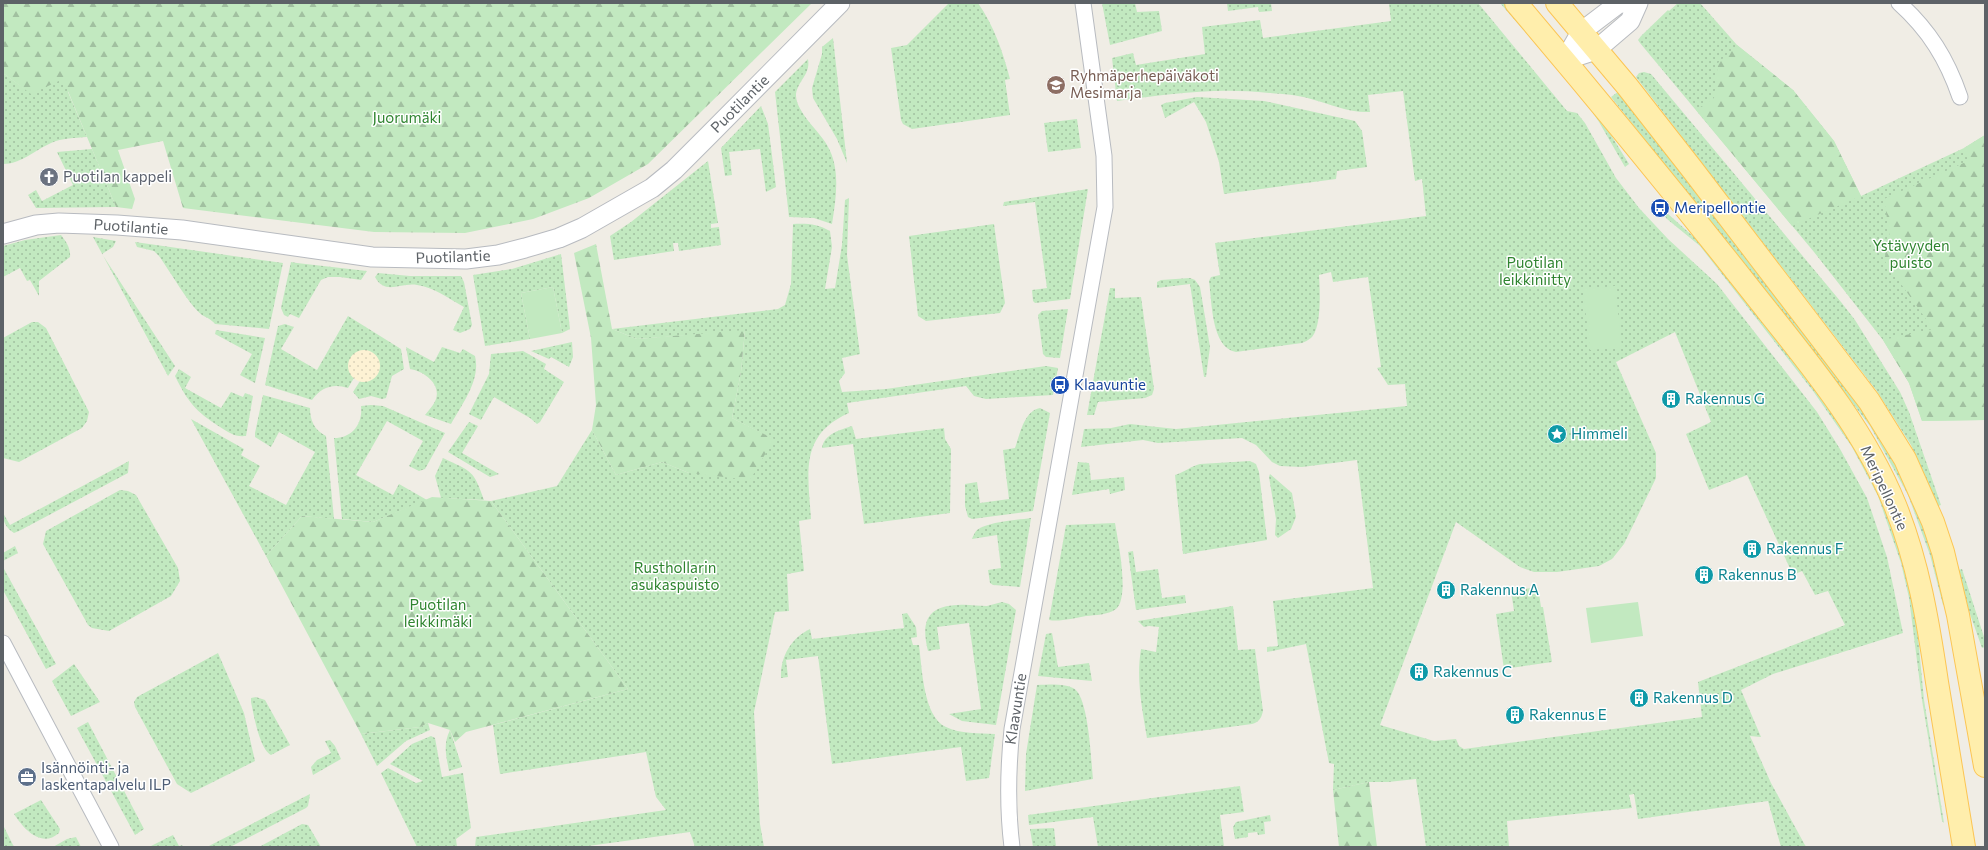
<svg xmlns="http://www.w3.org/2000/svg" width="1988" height="850" font-family="Commissioner,sans-serif">
<style>
.green{fill:url(#green-dots);fill-rule:evenodd}
.forest{fill:url(#forest-firs)}
.sand{fill:url(#sand-dots)}
.pitch{fill:#c2e9c0}
.lines{fill:none;stroke-linecap:round;stroke-linejoin:round}
.minor-casing{stroke:#b8bbc0;stroke-width:17}
.tertiary-casing{stroke:#b8bbc0;stroke-width:21}
.primary-casing{stroke:#fcc553;stroke-width:24}
.minor{stroke:#fff;stroke-width:15}
.tertiary{stroke:#fff;stroke-width:19}
.primary{stroke:#ffeeac;stroke-width:22}
.labels{text-anchor:middle;stroke-width:3;stroke-linejoin:round;paint-order:stroke}
.education-label{font-size:15px;fill:#785e54;stroke:#fff;text-anchor:start}
.street-label{font-size:15px;fill:#5d6267;stroke:#fff}
.park-label{font-size:15px;fill:#2e842f;stroke:#fff}
.worship-label{font-size:15px;fill:#5b616d;stroke:#fff;text-anchor:start}
.transit-label{font-size:15px;fill:#164399;stroke:#fff;text-anchor:start}
.culture-label{font-size:15px;fill:#0d838f;stroke:#fff;text-anchor:start}
.service-label{font-size:15px;fill:#4e5e75;stroke:#fff;text-anchor:start}
</style>
<defs>
<pattern id="green-dots" width="8" height="8" patternUnits="userSpaceOnUse"><rect width="8" height="8" fill="#c2e9c0"/><path d="M2 2h.1M6 6h.1" fill="none" stroke="#a1c0a0" stroke-width="1.8" stroke-linecap="round"/></pattern>
<pattern id="forest-firs" width="22" height="20" patternUnits="userSpaceOnUse"><rect width="22" height="20" fill="#c2e9c0"/><path d="M5 1l3.5 6h-7zM16 11l3.5 6h-7z" fill="#a1c0a0"/></pattern>
<pattern id="sand-dots" width="8" height="8" patternUnits="userSpaceOnUse"><rect width="8" height="8" fill="#fdf2d4"/><path d="M2 2h.1M6 6h.1" fill="none" stroke="#dbd2b9" stroke-width="1.8" stroke-linecap="round"/></pattern>
</defs>
<rect width="100%" height="100%" fill="#f0ede5"/>
<path class="green" d="M949,3H978C994,26 1003,52 1010,79L1005,80L1010,115L912,129L903,124L901,120L891,48L907,45Z
M1102,3H1135L1137,12L1159,11L1162,31L1110,45Z
M1227,3H1271L1272,11L1259,12L1258,7L1228,11Z
M1389,3H1478L1567,111L1577,113L1585,123L1616,178L1639,208L1668,239L1717,284L1817,412L1840,449L1867,498L1887,557L1903,633L1773,674L1741,690L1761,737L1750,736L1771,783L1806,847H1781L1768,801L1638,819L1634,794L1629,795L1632,808L1507,821L1509,847H1426L1416,779L1388,782H1369L1333,790L1334,764L1329,763L1306,644L1267,652V647L1278,646L1273,601L1373,588L1357,460L1302,467L1280,466L1272,462L1256,445L1242,438L1158,443L1143,440L1081,447L1084,429L1111,428L1130,424L1176,429L1407,406L1405,384L1388,385L1377,368L1381,367L1368,277L1333,282L1331,272L1319,275C1320,289 1322,328 1311,338C1308,340 1305,342 1302,343L1236,352C1211,348 1212,301 1209,281L1211,277L1220,275L1215,243L1426,216L1422,179L1415,181L1403,91L1368,95L1370,112C1349,113 1330,104 1311,99C1297,95 1282,94 1269,93C1216,87 1169,94 1117,101L1112,58L1133,53L1136,65L1205,54L1202,27L1260,20L1263,38L1391,21ZM1675,332L1711,422L1686,434L1709,490L1747,475L1793,575L1802,571L1815,595L1828,591L1845,625L1698,682L1702,717L1464,749L1459,746L1456,739L1434,741L1380,725L1456,522L1520,567L1534,572H1557L1599,566L1612,559L1624,544L1656,478V453L1616,362Z
M1500,3H1504L1584,98L1583,99Z
M1678,3H1700L1737,45L1793,90L1834,141L1861,196L1964,148L1985,135V420L1922,421L1909,383L1883,340L1814,252L1640,43L1638,40L1641,36L1668,10L1669,11Z
M123,37L68,92L87,137C75,138 62,138 51,143C35,150 21,164 3,164V73L25,89Z
M833,38L847,163L837,139L813,98L812,88L822,54V47Z
M808,59C811,75 796,82 796,96C797,113 819,131 827,145C841,168 836,199 832,224L814,218L789,217L775,92Z
M1644,72L1651,74L1841,302L1855,320L1900,392L1909,412L1941,505L1938,506L1911,445L1876,390L1636,77L1639,73Z
M1619,91L1832,367L1882,438L1911,495L1932,550L1945,604L1943,605L1930,555L1908,495L1870,426L1797,331L1611,97Z
M1197,97L1264,101L1355,121L1362,131L1367,167L1337,171L1336,179L1224,194L1219,162L1206,122L1194,102L1165,118L1161,105L1165,103Z
M761,106L768,124L776,187L766,192L760,149L729,152L732,175L725,176L721,148Z
M1596,111L1629,164L1625,167L1599,122L1593,113Z
M1077,119L1081,148L1048,152L1044,123Z
M92,149L116,207L36,208L28,195L36,190L42,201L73,185L57,152Z
M708,161L718,223L711,224V228L719,227L721,245L679,251L678,243H673L674,251L614,260L610,236L631,222Z
M1088,189L1070,299L1035,303L1033,301L1032,290L1047,288L1035,202L1003,206L1004,202Z
M849,198L847,255L860,354L842,358L845,373L839,381L842,392L886,389L1046,366L1058,368L1053,395L986,399L974,396L966,386L847,403L849,413C799,435 808,473 811,519L799,521L804,571L787,574L789,611L775,612L754,712L760,824L764,847H695L690,832L581,847H475L476,837L666,810L656,797L646,752L500,774L493,725L628,689L491,501L557,486L592,430L616,475L662,462L689,473L773,439L732,418L741,372L745,331L637,339L612,329L778,309L785,305L791,284L793,224C806,223 818,224 830,231L832,247L825,289L835,288L842,245L845,200Z
M1667,213L1705,247L1821,396L1866,465L1893,527L1904,563L1912,598L1918,637L1924,700L1944,823L1942,821L1922,700L1909,598L1901,563L1878,496L1852,447L1813,391L1700,246L1667,219L1664,215Z
M994,224L1005,303L1000,313L926,321L918,316L909,236Z
M61,235C66,241 71,249 70,257L39,281V296L30,280L27,281L20,268L3,277V246L25,240Z
M93,237L116,241L113,247L102,254L175,366L168,376Z
M135,242L283,263L269,329L215,324C211,319 207,318 202,315C189,305 170,271 159,256L154,251L137,247Z
M561,254L570,329L562,333L553,287L521,293L530,339L485,346L473,275L512,269Z
M291,262L297,263L367,271L361,280L340,277H328L321,280L299,318L290,314L288,317L284,315L281,308Z
M378,273L410,276H461L464,282L472,325L470,329L460,333L453,330L464,307C449,299 434,287 417,285C401,282 385,296 375,277Z
M1190,278L1195,280L1200,287L1210,347L1206,377H1204L1190,284L1157,288V282L1161,280Z
M1110,288H1115V298L1141,297L1154,389L1152,395L1145,398L1098,402L1094,415H1087Z
M1068,309L1060,358L1046,357L1043,354L1038,315L1042,311Z
M348,316L401,349L404,369L392,376L386,398L382,399L371,396L359,399L353,392L360,381L362,382L379,366L376,356L353,377L354,378L348,388C333,383 321,387 312,400L265,385L278,326L285,324L294,327L281,349L317,370Z
M32,322H38L46,328L89,412L87,421L82,428L19,462L3,458V338Z
M216,330L265,338L255,383L240,375L252,354L215,334Z
M572,342L573,357L569,367L551,357L549,359L531,351Z
M406,347L434,362L442,347L460,353L463,349L475,356C481,380 462,404 451,424L425,415C428,411 434,405 436,399C441,383 423,371 410,369Z
M523,351L546,364L544,369L564,382L540,422L537,424L530,418L494,397L481,420L469,414L489,374L491,354Z
M179,369L191,377L185,388L221,408L231,392L243,397L245,393L253,396L246,436C234,437 230,433 220,427C195,411 188,402 175,376Z
M263,395L310,408C310,420 314,430 326,436L334,519L302,516L266,556L191,419L244,449L241,455L260,466L249,486L286,505L315,452L279,432L271,447L255,437V433Z
M371,405L383,406L445,433L425,469L419,471L409,466L423,441L387,421L356,475L393,495L399,484L427,500L373,522L342,519L334,438C352,438 363,424 361,406Z
M1040,408L1050,413L1033,511L972,519L968,517L965,506V484L977,482L980,503L1009,499L1003,450L1015,448C1020,434 1024,411 1040,408Z
M469,422L478,426L462,453L499,474L490,477L448,452Z
M852,426L856,439L944,428L945,439L951,449L950,513L864,524L853,444L822,448C824,434 840,430 852,426Z
M443,458C472,472 473,469 484,500L441,498L435,476Z
M129,461L128,473L19,531L14,533C6,528 3,522 3,513L10,525Z
M1250,461L1256,464L1259,472L1267,540L1183,554L1175,475C1185,472 1191,466 1200,464Z
M1078,462L1089,463L1091,480L1124,477L1125,490L1110,494L1109,489L1072,495Z
M1270,474L1292,493L1296,517L1291,529L1278,538L1275,535L1276,519L1269,477Z
M120,490L128,491L136,495L178,568L180,581L171,596L109,631L92,628L88,625L43,544L46,531Z
M1031,518L1020,587L993,585L990,583L988,570L1001,568L997,535L972,539C973,536 975,532 977,530C988,522 1017,520 1031,518Z
M1115,523C1118,541 1130,597 1116,609C1108,615 1095,615 1086,616C1074,618 1060,622 1049,620L1066,525Z
M15,546L18,553L3,561V553Z
M1133,551L1136,572L1158,569L1162,598L1185,595L1186,603L1136,610L1128,552Z
M3,567L56,664L46,669L3,590Z
M1962,569L1985,640V647L1982,648L1970,614L1958,570Z
M1538,587L1541,607H1543L1552,662L1504,669L1496,614L1514,611L1511,591Z
M1002,602L1009,604L1016,610L996,725L962,721L949,714L981,709L969,623L937,627L940,649L928,651C921,623 926,606 958,605C968,604 977,606 987,606C992,605 997,603 1002,602Z
M1233,606L1238,650L1255,649L1263,711C1261,719 1259,722 1252,724L1147,738C1142,708 1136,679 1141,649L1156,652L1159,627L1149,626L1144,627L1138,621Z
M907,613L916,627L917,637L911,638L913,645H919C922,667 923,717 946,727C960,734 979,733 995,734L989,778L966,781L961,747L832,764L818,656L786,660L788,677L781,678C780,657 791,638 810,629L812,639L904,628L902,614Z
M1052,633L1058,667L1089,663L1092,681L1038,676L1046,634Z
M218,653L244,713L255,761L191,793L177,784L135,707L134,702L137,697Z
M74,664L100,702L71,716L52,681Z
M1037,685C1048,685 1063,683 1073,688C1089,695 1091,762 1093,779L1025,791L1026,754Z
M256,697L265,700L290,745L271,755C259,748 254,715 251,702V698Z
M88,722L144,829L135,835L77,728Z
M428,723L430,730L406,741L377,766L361,734L420,727Z
M450,730L462,767L449,771C446,755 443,744 450,730Z
M431,736L435,738L442,777L463,773L471,828L456,839L457,847H417L381,773L388,768L416,783L423,781L390,764L412,744Z
M330,740L335,746L341,759L313,775L311,767L317,760L331,753L325,741Z
M1240,786L1244,812L1220,815L1224,847H1098L1093,817L1029,825L1028,815Z
M310,794L308,806L306,808L230,847H207Z
M41,800L60,829L59,833C41,849 23,828 14,814Z
M1270,815L1271,821L1264,822L1265,834L1258,835L1257,832L1248,833V837L1235,839L1233,827L1236,822Z
M302,824L308,825L321,847H259Z
M3,825L14,847H3Z
M1054,828L1056,847H1033L1030,829Z
M173,835L179,846L182,845L183,847H149Z
M76,837L81,847H53L67,839Z"/>
<path class="forest" d="M3,3H812L648,164L589,198L533,219L465,233L374,232L183,208L163,141L118,150L135,199L132,209L116,207L63,79L31,94L3,73Z
M1737,45L1793,90L1834,141L1861,196L1792,226L1696,110L1714,98L1718,63Z
M1985,135V420L1922,421L1909,383L1883,340L1933,329L1884,260L1890,238L1884,199L1968,161L1964,148Z
M596,244L612,329L637,339L745,330L741,372L732,418L774,439L750,480L689,473L662,462L616,475L592,430L596,405L591,338L574,253Z
M432,497L491,501L628,689L466,732L455,742L450,730L428,723L420,727L361,734L266,556L302,516L373,522Z
M1369,782L1377,847H1339L1333,790Z"/>
<path class="sand" d="M348 366a16 16 0 1 1 32 0a16 16 0 1 1-32 0Z"/>
<path class="pitch" d="M1615,286L1622,347L1590,350L1583,289Z
M553,287L562,333L530,339L521,293Z
M1638,602L1643,636L1591,643L1586,608Z"/>
<g class="lines">
<g class="minor-casing">
<path id="minor" d="M1899,3C1929,30 1947,59 1960,97
M3,643L111,847
M1012,847C1007,807 1008,768 1012,729L1105,207L1104,156L1083,3"/>
</g>
<g class="tertiary-casing">
<path id="tertiary" d="M1565,60L1596,50L1630,21L1638,3
M1565,60L1581,32L1618,4L1622,3
M3,234L36,225L59,223L117,225L182,230L372,257L466,259L498,255L525,248L559,238L582,228L652,188L674,170L710,134L840,3"/>
</g>
<g class="primary-casing">
<path id="primary" d="M1516,3C1595,96 1672,190 1747,285C1802,355 1861,422 1895,505C1918,562 1928,621 1937,682C1946,737 1955,792 1964,847
M1557,3L1627,86L1692,169L1869,401L1905,459L1933,522L1943,552L1958,615L1985,766"/>
</g>
<use href="#minor" class="minor"/>
<use href="#tertiary" class="tertiary"/>
<use href="#primary" class="primary"/>
</g>
<defs>
<g id="school-disc" transform="scale(1)"><circle r="9.5" fill="#8d6e63" stroke="#fff"/><path d="M0-5L7-2L0 1L-7-2ZM-4 1L0 2.5L4 1V4Q0 6-4 4Z" fill="#fff"/></g>
<g id="church-disc" transform="scale(1)"><circle r="9.5" fill="#6b7280" stroke="#fff"/><path d="M-1.2-6h2.4v3.5h3.3v2.4h-3.3V6h-2.4V-.1h-3.3v-2.4h3.3Z" fill="#fff"/></g>
<g id="bus-disc" transform="scale(1)"><circle r="9.5" fill="#1a4fb4" stroke="#fff"/><path d="M-5-6H5V4H4V6H2V4H-2V6H-4V4H-5ZM-3.5-4V0h7V-4ZM-3.5 1.2v1.5H-2V1.2ZM2 1.2v1.5H3.5V1.2Z" fill="#fff"/></g>
<g id="building-disc" transform="scale(1)"><circle r="9.5" fill="#0f9aa8" stroke="#fff"/><path d="M-4-6H4V6H1V3H-1V6H-4ZM-2.5-4.3h1.7v1.8h-1.7ZM.8-4.3h1.7v1.8H.8ZM-2.5-1h1.7V.8h-1.7ZM.8-1h1.7V.8H.8Z" fill="#fff"/></g>
<g id="sight-disc" transform="scale(1)"><circle r="9.5" fill="#0f9aa8" stroke="#fff"/><path d="M0-6L1.8-2.2L6-1.7L2.9 1.2L3.7 5.4L0 3.3L-3.7 5.4L-2.9 1.2L-6-1.7L-1.8-2.2Z" fill="#fff"/></g>
<g id="office-disc" transform="scale(1)"><circle r="9.5" fill="#5c6f8a" stroke="#fff"/><path d="M-6-3h4V-5.5h4V-3h4V5H-6ZM-1-4.5V-3h2v-1.5ZM-6 0V1H6V0Z" fill="#fff"/></g>
</defs>
<g fill-rule="evenodd">
<use href="#school-disc" x="1056" y="85"/>
<use href="#church-disc" x="49" y="177"/>
<use href="#bus-disc" x="1660" y="208"/>
<use href="#bus-disc" x="1060" y="385"/>
<use href="#building-disc" x="1671" y="399"/>
<use href="#sight-disc" x="1557" y="434"/>
<use href="#building-disc" x="1752" y="549"/>
<use href="#building-disc" x="1704" y="575"/>
<use href="#building-disc" x="1446" y="590"/>
<use href="#building-disc" x="1419" y="672"/>
<use href="#building-disc" x="1639" y="698"/>
<use href="#building-disc" x="1515" y="715"/>
<use href="#office-disc" x="27" y="777"/>
</g>
<g class="labels">
<g class="education-label">
<text x="1070" y="81">Ryhmäperhepäiväkoti<tspan x="1070" dy="17">Mesimarja</tspan></text>
</g>
<g class="street-label">
<text transform="translate(740 104) rotate(-45)" y="5">Puotilantie</text>
<text transform="translate(131 227) rotate(4)" y="5">Puotilantie</text>
<text transform="translate(453 257) rotate(-2)" y="5">Puotilantie</text>
<text transform="translate(1884 488) rotate(65)" y="5">Meripellontie</text>
<text transform="translate(1016 709) rotate(-81)" y="5">Klaavuntie</text>
</g>
<g class="park-label">
<text x="407" y="123">Juorumäki</text>
<text x="1911" y="251">Ystävyyden<tspan x="1911" dy="17">puisto</tspan></text>
<text x="1535" y="268">Puotilan<tspan x="1535" dy="17">leikkiniitty</tspan></text>
<text x="675" y="573">Rusthollarin<tspan x="675" dy="17">asukaspuisto</tspan></text>
<text x="438" y="610">Puotilan<tspan x="438" dy="17">leikkimäki</tspan></text>
</g>
<g class="worship-label">
<text x="63" y="182">Puotilan kappeli</text>
</g>
<g class="transit-label">
<text x="1674" y="213">Meripellontie</text>
<text x="1074" y="390">Klaavuntie</text>
</g>
<g class="culture-label">
<text x="1685" y="404">Rakennus G</text>
<text x="1571" y="439">Himmeli</text>
<text x="1766" y="554">Rakennus F</text>
<text x="1718" y="580">Rakennus B</text>
<text x="1460" y="595">Rakennus A</text>
<text x="1433" y="677">Rakennus C</text>
<text x="1653" y="703">Rakennus D</text>
<text x="1529" y="720">Rakennus E</text>
</g>
<g class="service-label">
<text x="41" y="773">Isännöinti- ja<tspan x="41" dy="17">laskentapalvelu ILP</tspan></text>
</g>
</g>
<rect width="1988" height="850" fill="none" stroke="#5d6267" stroke-width="8"/>
</svg>
